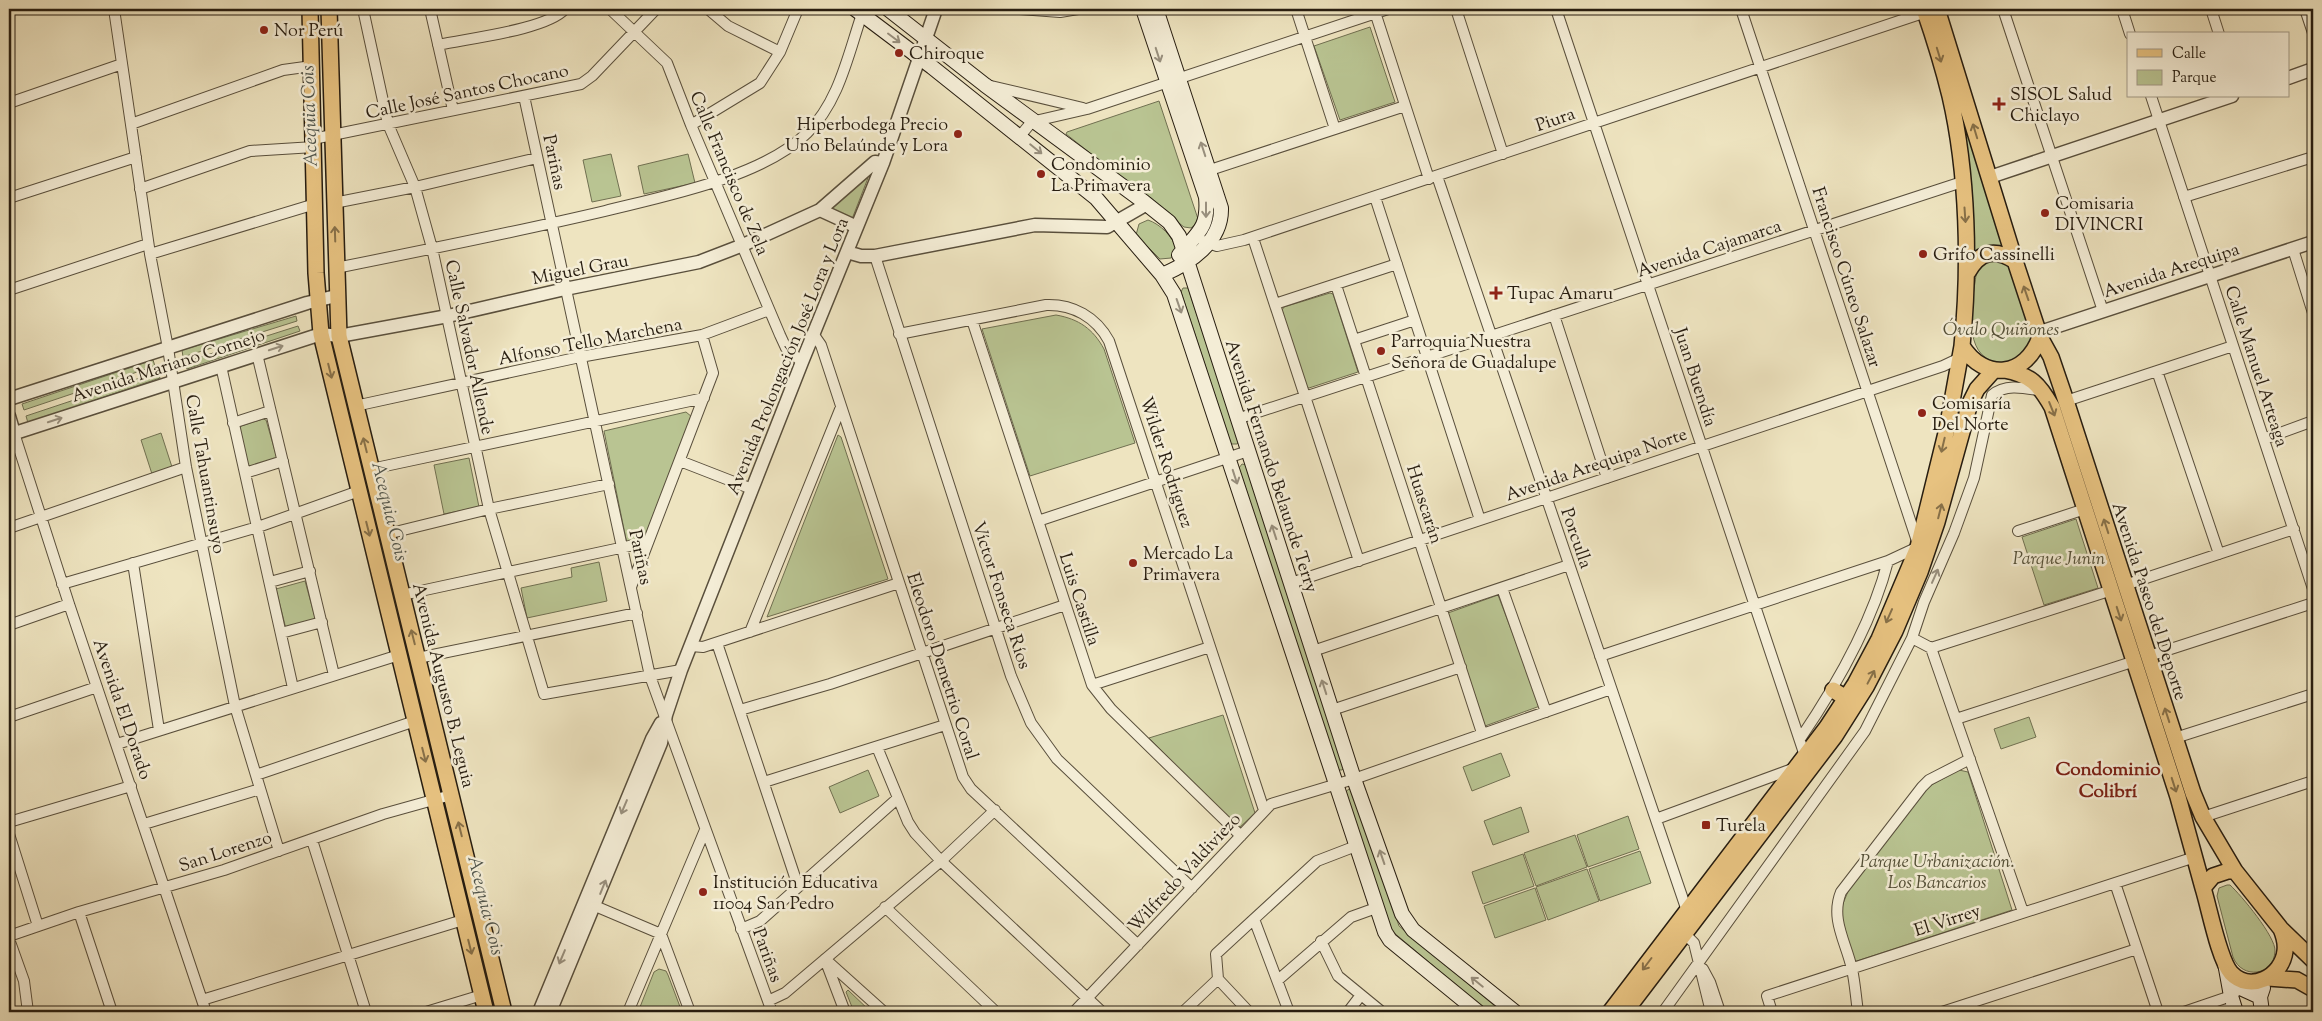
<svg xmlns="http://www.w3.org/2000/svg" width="2322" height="1021" font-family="'Sorts Mill Goudy',serif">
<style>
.green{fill:#b9c492;stroke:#707051}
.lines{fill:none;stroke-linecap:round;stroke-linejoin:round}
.canal{stroke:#9cbdbb;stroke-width:10}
.minor-casing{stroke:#594f3c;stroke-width:12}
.tertiary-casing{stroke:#594f3c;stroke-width:15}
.secondary-casing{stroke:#271d10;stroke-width:16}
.primary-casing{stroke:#271d10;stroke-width:18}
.minor{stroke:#f4edd6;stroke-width:10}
.tertiary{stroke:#f4edd6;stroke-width:12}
.secondary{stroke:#f4edd6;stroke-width:14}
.primary{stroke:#e7c280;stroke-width:15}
.oneway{stroke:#988f7d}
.oneway2{stroke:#877048}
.poi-dot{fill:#8f2418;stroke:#f4edd6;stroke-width:2}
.labels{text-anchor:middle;stroke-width:5;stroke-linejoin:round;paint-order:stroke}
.poi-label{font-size:18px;fill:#271d10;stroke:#f4edd6;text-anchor:start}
.street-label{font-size:18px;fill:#271d10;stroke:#f4edd6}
.park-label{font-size:18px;font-style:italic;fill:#534f37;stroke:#f4edd6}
.water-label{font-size:19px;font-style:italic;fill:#50554c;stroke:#f4edd6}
.neighbourhood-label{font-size:19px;font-weight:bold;fill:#7a1f14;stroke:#f4edd6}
</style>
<rect width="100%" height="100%" fill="#eee4c0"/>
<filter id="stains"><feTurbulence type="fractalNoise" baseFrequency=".004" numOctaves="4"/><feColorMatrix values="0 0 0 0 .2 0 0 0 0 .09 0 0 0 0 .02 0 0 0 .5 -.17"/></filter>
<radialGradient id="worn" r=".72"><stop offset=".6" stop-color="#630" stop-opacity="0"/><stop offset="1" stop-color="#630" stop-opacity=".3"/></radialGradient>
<path class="green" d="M1370,27L1395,102L1340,120L1314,46Z
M1960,98L2007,248L1989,246L1972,253Z
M1159,101L1198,219V222L1191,228L1184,227L1066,134L1067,132Z
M611,154L621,196L592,202L583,160Z
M688,154L695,183L644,194L638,166Z
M866,177L868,178L852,219L830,209Z
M1148,220C1160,224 1174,237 1176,250L1171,258L1160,259L1136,235L1139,224Z
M1992,257L2009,264L2032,326L2030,348C2023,353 2015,361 2007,364C2002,365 1996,363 1992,361C1960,349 1974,295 1977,268Z
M1183,288H1188L1239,442L1237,444H1231L1181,292Z
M1330,293L1333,294L1358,372L1309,388L1306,387L1282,310L1284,307Z
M1056,315C1079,319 1093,329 1104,349L1135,443L1030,476L982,329Z
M296,316L297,321L183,357L182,350Z
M298,326L300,331L187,369L185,362Z
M153,360L155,366L24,410L22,404Z
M158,372L160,378L28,423L26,416Z
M686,412L692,417L643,541L627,544L604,431Z
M263,419L266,420L277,458L248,468L239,429L241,426Z
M161,433L172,467L152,474L141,440Z
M838,435L841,437L888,579L767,617Z
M469,458L479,507L444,514L434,465Z
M1242,464L1246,465L1345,767L1342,770H1338L1239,468Z
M2076,519L2098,588L2044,605L2022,537Z
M599,562L607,601L527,618L521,588L572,577L571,568Z
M305,581L316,621L286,629L276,589Z
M1498,595L1540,706L1485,726L1448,613Z
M1223,715L1255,813L1239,828L1149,738Z
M2029,717L2036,737L2001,749L1994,729Z
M1501,753L1510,776L1472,791L1463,767Z
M868,770L879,796L840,813L829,787Z
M1959,770L1968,772L2012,910L1854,962L1840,911L1849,889L1926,788Z
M1349,789L1352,791L1399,926L1502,1012H1488L1392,931L1344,793Z
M1521,807L1529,832L1493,845L1484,821Z
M1628,816L1639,849L1588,867L1577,835Z
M1575,835L1587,867L1536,886L1524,853Z
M1640,851L1651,883L1600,901L1589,869Z
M1523,854L1534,886L1483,904L1472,872Z
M1587,869L1599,901L1548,920L1536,887Z
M2227,885H2230C2241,895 2276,937 2275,951C2274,976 2242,980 2233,957L2217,896L2219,888Z
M1535,888L1546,920L1495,938L1484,906Z
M659,969L666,971L668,975L682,1012H638L654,972Z
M848,990L871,1012H854L846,992Z"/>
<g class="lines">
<path class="canal" d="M334,340L335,354L404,632
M466,889L496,1012"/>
<g class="minor-casing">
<path id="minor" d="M114,9L150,254L168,348L186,467L235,706L279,851
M363,9L388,124L415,187L432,248L489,509L544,694L681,670
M430,9L453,110
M610,9L667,63L691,125L780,335L786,348L802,362
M708,9L728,26L780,52
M1020,9L1060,12L1078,9
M1296,9L1335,129
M1374,9L1429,179
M1456,9L1503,154
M1556,9L1805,756
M1741,9L1918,544
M2003,9L2103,311
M2122,9L2130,34
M2211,9L2219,34
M2305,9L2313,33
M438,45C469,38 546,30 565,9
M991,86L1083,108
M524,96L650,676L772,1012
M2151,96L2313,589
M9,103L122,64
M131,124L283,70L312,66
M691,125L760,83L780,52L798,9
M1020,136L1030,124L1035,121L1087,109L1388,9
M313,139L581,84L592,76L656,9
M1204,172L1405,106
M1437,176L1687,911
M140,189L250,151L314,147
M1375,197L1480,520
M2184,197L2313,157
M9,198L136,157
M334,203L415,187L537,158
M1253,238L1359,561
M1203,241L1217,246L1244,240L1926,12
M2293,249L2313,313
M150,254L315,204
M875,256L1011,676L1031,723L1057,759L1192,888
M336,268C426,250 516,232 605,211C665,196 763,177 807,133C839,102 848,55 862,14
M1336,285L1482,733
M9,290L148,244
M1275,304L1397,264
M1554,315L1607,478
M972,320L1092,685L1111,709L1241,836
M899,334L1046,305C1073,304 1096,317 1109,341L1264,810
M814,335L821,345L963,777L971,789L1138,945
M1354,340L1415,320
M257,354L334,675
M221,366L293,688
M2157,371L2219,554
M2066,401L2233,346
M355,406L580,357L702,335L769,310
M1237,419L1962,182
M233,423L270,411
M14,433L69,604L206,1012
M2264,439L2313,421
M680,461L752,489
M371,469L704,398
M245,473L283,461
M1038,521L1248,451
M9,528L186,467
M2018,531L2085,509
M387,534L489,509L609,484
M133,563L159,730
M270,582L310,571
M1291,583L1943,366L1962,357
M62,584L258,527L359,491
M2125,585L2294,529
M631,587L713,373L702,335
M1502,588L1546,712
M402,595L648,542
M9,625L69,604
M750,632L841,407
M281,633L322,622
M1912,638L1931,648L2023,912
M717,643L798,886
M691,646L703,647L899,583
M1931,648L2112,590
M1313,651L1569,565
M1600,656L1888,561L1918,547
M2149,656L2313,603
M418,658L637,613
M1092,685L1210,647
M740,710L830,684L1065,605
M1332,710L1461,667
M9,717L97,687
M1956,719L2135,661
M2175,738L2313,694
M1800,739C1836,686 1872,624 1888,561
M117,744L399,655
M877,747L908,822L915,833L941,861L1102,1012
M256,775L415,721
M764,782L945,725
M2203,817L2313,781
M1656,819L1795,768
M9,822L131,786
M144,824L260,789
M9,834L38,926
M312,840L366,1012
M2115,883L2158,1012
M588,903L661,934L690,1012
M885,907L996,1012
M79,912L112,1012
M1254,919L1289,1012
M741,929L760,921L898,798
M1684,933L1694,943L1711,1012
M9,936L79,912L224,870L383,814L451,795
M9,939L24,981L28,1012
M1321,941L1338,976L1382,1012
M825,959L884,1012
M826,962L845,1012
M1703,969L1710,982L1720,1012
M1218,979L1216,954L1317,861L1356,846
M1218,979L1249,1012
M1278,980L1351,917L1376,908
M202,1000L463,920
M768,1001L785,993L941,861L995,810
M426,1012L482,995
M628,1012L705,830
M1074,1012L1271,804L1354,779L1611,689
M1183,1012L1218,979
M1348,1012L1361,995
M1663,1012L1865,731L1912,638L1924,602L1954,533L1974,478L1992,395C2006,383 2025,388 2043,391
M1772,1012L1767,996L2195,857
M1858,1012C1856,998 1855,983 1852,969C1846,942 1830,919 1841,892L1922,787L1929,780L1970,759
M1942,1012L2137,949
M2184,1012L2231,996
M2218,1012L2234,1007"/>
</g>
<g class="tertiary-casing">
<path id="tertiary" d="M2288,78L2313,69
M1990,177L2232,96
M820,210L857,227
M847,252L861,256H875L1035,225L1107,227L1147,204
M2040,332L2313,242
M9,399L307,303L336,296
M9,416L14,433
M9,435L321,334L339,336L448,316L565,289L699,262L743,245L820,210L875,162L883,163
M539,1012L652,739L661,723
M550,1012L661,743L666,715L681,670L802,362L883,163L936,9"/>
</g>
<g class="secondary-casing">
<path id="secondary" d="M855,9L932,67L1096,198L1162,275L1174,294L1385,932L1390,940L1478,1012
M888,9L985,85L1144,202L1169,222L1179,236L1354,779L1402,914L1413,930L1515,1012
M1143,9L1206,197C1209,229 1197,233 1179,255
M1156,9L1221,208C1222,242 1190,263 1162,275
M2225,963L2231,996L2236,1012
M2231,996L2233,991L2238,987L2260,997
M2262,1012L2260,997L2263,988"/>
</g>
<g class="primary-casing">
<path id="primary" d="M310,9L316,273L321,334L486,1012
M329,9L339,336L504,1012
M1924,9C1934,38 1943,67 1950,96C1968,174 1970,266 1962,346C1985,382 2026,377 2040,337L2015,261C1995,248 1980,251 1968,272
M1937,9L2015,261
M2040,337L2051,357L2066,401L2193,793L2203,817L2235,871
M2004,370C2031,375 2039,384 2052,407L2178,797L2203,888
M1833,690L1846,698
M2228,871H2235L2281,929C2284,936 2286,943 2285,951C2282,977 2250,993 2231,973C2219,960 2209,907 2203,888L2213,876Z
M2282,930L2313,960
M2268,978L2297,980L2313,989
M1610,1012L1827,727L1855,684L1879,639L1918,547L1947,429L1962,346
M1625,1012L1835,736L1866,687L1895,631L1920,572L1937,522L1970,403L1977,389L1994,370"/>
</g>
<use href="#minor" class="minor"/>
<use href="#tertiary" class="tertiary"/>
<use href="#secondary" class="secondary"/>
<use href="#primary" class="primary"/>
</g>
<defs><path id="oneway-shaft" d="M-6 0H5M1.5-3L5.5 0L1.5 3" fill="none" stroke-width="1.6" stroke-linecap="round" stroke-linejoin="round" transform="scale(1.25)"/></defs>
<g class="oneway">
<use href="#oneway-shaft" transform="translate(894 38) rotate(37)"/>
<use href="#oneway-shaft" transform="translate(1158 55) rotate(72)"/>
<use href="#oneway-shaft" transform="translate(1036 149) rotate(39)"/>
<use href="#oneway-shaft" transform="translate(1203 149) rotate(-108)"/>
<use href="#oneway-shaft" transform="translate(1206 210) rotate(90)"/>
<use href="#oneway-shaft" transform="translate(1179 306) rotate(71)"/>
<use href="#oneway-shaft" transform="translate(276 348) rotate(-18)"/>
<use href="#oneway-shaft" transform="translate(55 420) rotate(-18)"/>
<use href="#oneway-shaft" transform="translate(1235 477) rotate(72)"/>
<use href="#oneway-shaft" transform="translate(1274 532) rotate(-108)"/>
<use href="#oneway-shaft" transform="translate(1935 576) rotate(-66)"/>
<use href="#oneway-shaft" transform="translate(1324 687) rotate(-108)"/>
<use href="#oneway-shaft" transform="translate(624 807) rotate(113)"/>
<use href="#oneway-shaft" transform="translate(1382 857) rotate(-109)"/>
<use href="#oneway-shaft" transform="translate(603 887) rotate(-68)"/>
<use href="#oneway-shaft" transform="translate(562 957) rotate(113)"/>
<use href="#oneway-shaft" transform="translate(1477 982) rotate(-141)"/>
</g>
<g class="oneway2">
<use href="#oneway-shaft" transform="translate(1939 55) rotate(73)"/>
<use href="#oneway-shaft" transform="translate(1975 131) rotate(-107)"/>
<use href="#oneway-shaft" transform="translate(1965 215) rotate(86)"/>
<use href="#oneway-shaft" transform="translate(335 234) rotate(-92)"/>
<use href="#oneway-shaft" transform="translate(2026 293) rotate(-109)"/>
<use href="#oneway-shaft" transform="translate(330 371) rotate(76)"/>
<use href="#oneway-shaft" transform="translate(2052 409) rotate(68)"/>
<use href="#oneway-shaft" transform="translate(365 445) rotate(-104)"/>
<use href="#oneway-shaft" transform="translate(1943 445) rotate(103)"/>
<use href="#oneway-shaft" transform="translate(1940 511) rotate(-76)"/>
<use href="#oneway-shaft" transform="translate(2106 526) rotate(-108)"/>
<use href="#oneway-shaft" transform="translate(368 529) rotate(76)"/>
<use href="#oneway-shaft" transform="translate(2119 614) rotate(72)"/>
<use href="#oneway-shaft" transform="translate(1889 616) rotate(114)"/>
<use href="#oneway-shaft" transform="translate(413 637) rotate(-104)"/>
<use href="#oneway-shaft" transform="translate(1871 677) rotate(-62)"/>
<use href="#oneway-shaft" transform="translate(2167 715) rotate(-108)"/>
<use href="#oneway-shaft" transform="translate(424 755) rotate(76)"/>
<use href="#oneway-shaft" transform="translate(2174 785) rotate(72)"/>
<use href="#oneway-shaft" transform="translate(460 829) rotate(-104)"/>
<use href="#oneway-shaft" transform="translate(470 947) rotate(76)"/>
<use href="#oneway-shaft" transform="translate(1647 964) rotate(127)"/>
</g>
<g class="poi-dot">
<circle cx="264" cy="30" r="5"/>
<circle cx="899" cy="53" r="5"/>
<path d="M1996.5 96.5h5v5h5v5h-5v5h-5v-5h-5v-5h5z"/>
<circle cx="958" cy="134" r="5"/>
<circle cx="1041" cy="174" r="5"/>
<circle cx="2045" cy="213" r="5"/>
<circle cx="1923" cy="254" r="5"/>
<path d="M1493.5 285.5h5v5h5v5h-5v5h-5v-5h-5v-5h5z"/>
<circle cx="1381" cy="351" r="5"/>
<circle cx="1922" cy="413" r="5"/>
<circle cx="1133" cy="563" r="5"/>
<rect x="1701" y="820" width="10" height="10" rx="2.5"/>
<circle cx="703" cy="892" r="5"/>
</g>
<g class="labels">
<g class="poi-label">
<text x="274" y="36">Nor Perú</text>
<text x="909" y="59">Chiroque</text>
<text x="2010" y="100">SISOL Salud<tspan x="2010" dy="21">Chiclayo</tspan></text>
<text x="948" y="130" text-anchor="end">Hiperbodega Precio<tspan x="948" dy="21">Uno Belaúnde y Lora</tspan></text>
<text x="1051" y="170">Condominio<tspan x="1051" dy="21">La Primavera</tspan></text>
<text x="2055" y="209">Comisaria<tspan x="2055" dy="21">DIVINCRI</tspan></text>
<text x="1933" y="260">Grifo Cassinelli</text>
<text x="1507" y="299">Tupac Amaru</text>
<text x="1391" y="347">Parroquia Nuestra<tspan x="1391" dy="21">Señora de Guadalupe</tspan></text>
<text x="1932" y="409">Comisaría<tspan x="1932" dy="21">Del Norte</tspan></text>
<text x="1143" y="559">Mercado La<tspan x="1143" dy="21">Primavera</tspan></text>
<text x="1716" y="831">Turela</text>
<text x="713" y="888">Institución Educativa<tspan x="713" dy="21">11004 San Pedro</tspan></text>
</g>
<g class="street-label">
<text transform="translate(467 91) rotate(-12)" y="6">Calle José Santos Chocano</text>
<text transform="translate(1555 119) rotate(-19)" y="6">Piura</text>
<text transform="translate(555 162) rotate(78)" y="6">Pariñas</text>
<text transform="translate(730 173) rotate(67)" y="6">Calle Francisco de Zela</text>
<text transform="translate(1709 248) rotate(-18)" y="6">Avenida Cajamarca</text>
<text transform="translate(580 269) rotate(-11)" y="6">Miguel Grau</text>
<text transform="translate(2171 270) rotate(-18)" y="6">Avenida Arequipa</text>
<text transform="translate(1847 277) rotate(72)" y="6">Francisco Cúneo Salazar</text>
<text transform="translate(590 341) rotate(-11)" y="6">Alfonso Tello Marchena</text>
<text transform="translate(470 347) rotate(78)" y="6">Calle Salvador Allende</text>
<text transform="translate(787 356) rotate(-68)" y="6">Avenida Prolongación José Lora y Lora</text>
<text transform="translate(168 365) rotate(-18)" y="6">Avenida Mariano Cornejo</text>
<text transform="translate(2257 366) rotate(72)" y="6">Calle Manuel Arteaga</text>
<text transform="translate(1696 377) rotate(72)" y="6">Juan Buendía</text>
<text transform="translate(1167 462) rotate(72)" y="6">Wilder Rodríguez</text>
<text transform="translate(1596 464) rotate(-19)" y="6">Avenida Arequipa Norte</text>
<text transform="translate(1272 466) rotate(72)" y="6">Avenida Fernando Belaunde Terry</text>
<text transform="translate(206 474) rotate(80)" y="6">Calle Tahuantinsuyo</text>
<text transform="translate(1425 504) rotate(72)" y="6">Huascarán</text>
<text transform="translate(1577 538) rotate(71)" y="6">Porculla</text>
<text transform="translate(641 557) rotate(78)" y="6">Pariñas</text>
<text transform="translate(1002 595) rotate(72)" y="6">Víctor Fonseca Ríos</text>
<text transform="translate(1080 599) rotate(72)" y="6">Luis Castilla</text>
<text transform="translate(2150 601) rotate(72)" y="6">Avenida Paseo del Deporte</text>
<text transform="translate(943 666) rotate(72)" y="6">Eleodoro Demetrio Coral</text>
<text transform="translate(444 685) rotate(76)" y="6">Avenida Augusto B. Leguia</text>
<text transform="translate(123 709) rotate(71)" y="6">Avenida El Dorado</text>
<text transform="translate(225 851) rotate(-18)" y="6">San Lorenzo</text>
<text transform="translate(1184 872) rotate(-47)" y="6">Wilfredo Valdiviezo</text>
<text transform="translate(1947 920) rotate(-18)" y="6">El Virrey</text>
<text transform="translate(768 955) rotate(70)" y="6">Pariñas</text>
</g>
<g class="park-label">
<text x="2001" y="335">Óvalo Quiñones</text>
<text x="2059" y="564">Parque Junin</text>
<text x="1937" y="867">Parque Urbanización.<tspan x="1937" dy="21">Los Bancarios</tspan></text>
</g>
<g class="water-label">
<text transform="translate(308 116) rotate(-92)" y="7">Acequia Cois</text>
<text transform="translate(391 511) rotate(76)" y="7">Acequia Cois</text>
<text transform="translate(487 905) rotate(76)" y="7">Acequia Cois</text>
</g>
<g class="neighbourhood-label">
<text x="2108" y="775">Condominio<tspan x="2108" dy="22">Colibrí</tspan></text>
</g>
</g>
<rect width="2322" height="1021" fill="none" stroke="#eee4c0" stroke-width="30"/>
<rect x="10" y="10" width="2302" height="1001" fill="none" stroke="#271d10" stroke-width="2.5"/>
<rect x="15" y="15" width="2292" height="991" fill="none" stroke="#271d10"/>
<rect x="2127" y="32" width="162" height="65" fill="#f4edd6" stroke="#a29a87"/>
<rect x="2137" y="49" width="25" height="8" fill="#e7c280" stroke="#a29a87"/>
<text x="2172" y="58" font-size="15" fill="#271d10">Calle</text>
<rect x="2137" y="70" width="25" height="15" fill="#b9c492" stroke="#a29a87"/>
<text x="2172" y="82" font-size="15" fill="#271d10">Parque</text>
<rect width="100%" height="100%" filter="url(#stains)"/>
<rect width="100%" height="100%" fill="url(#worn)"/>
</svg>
